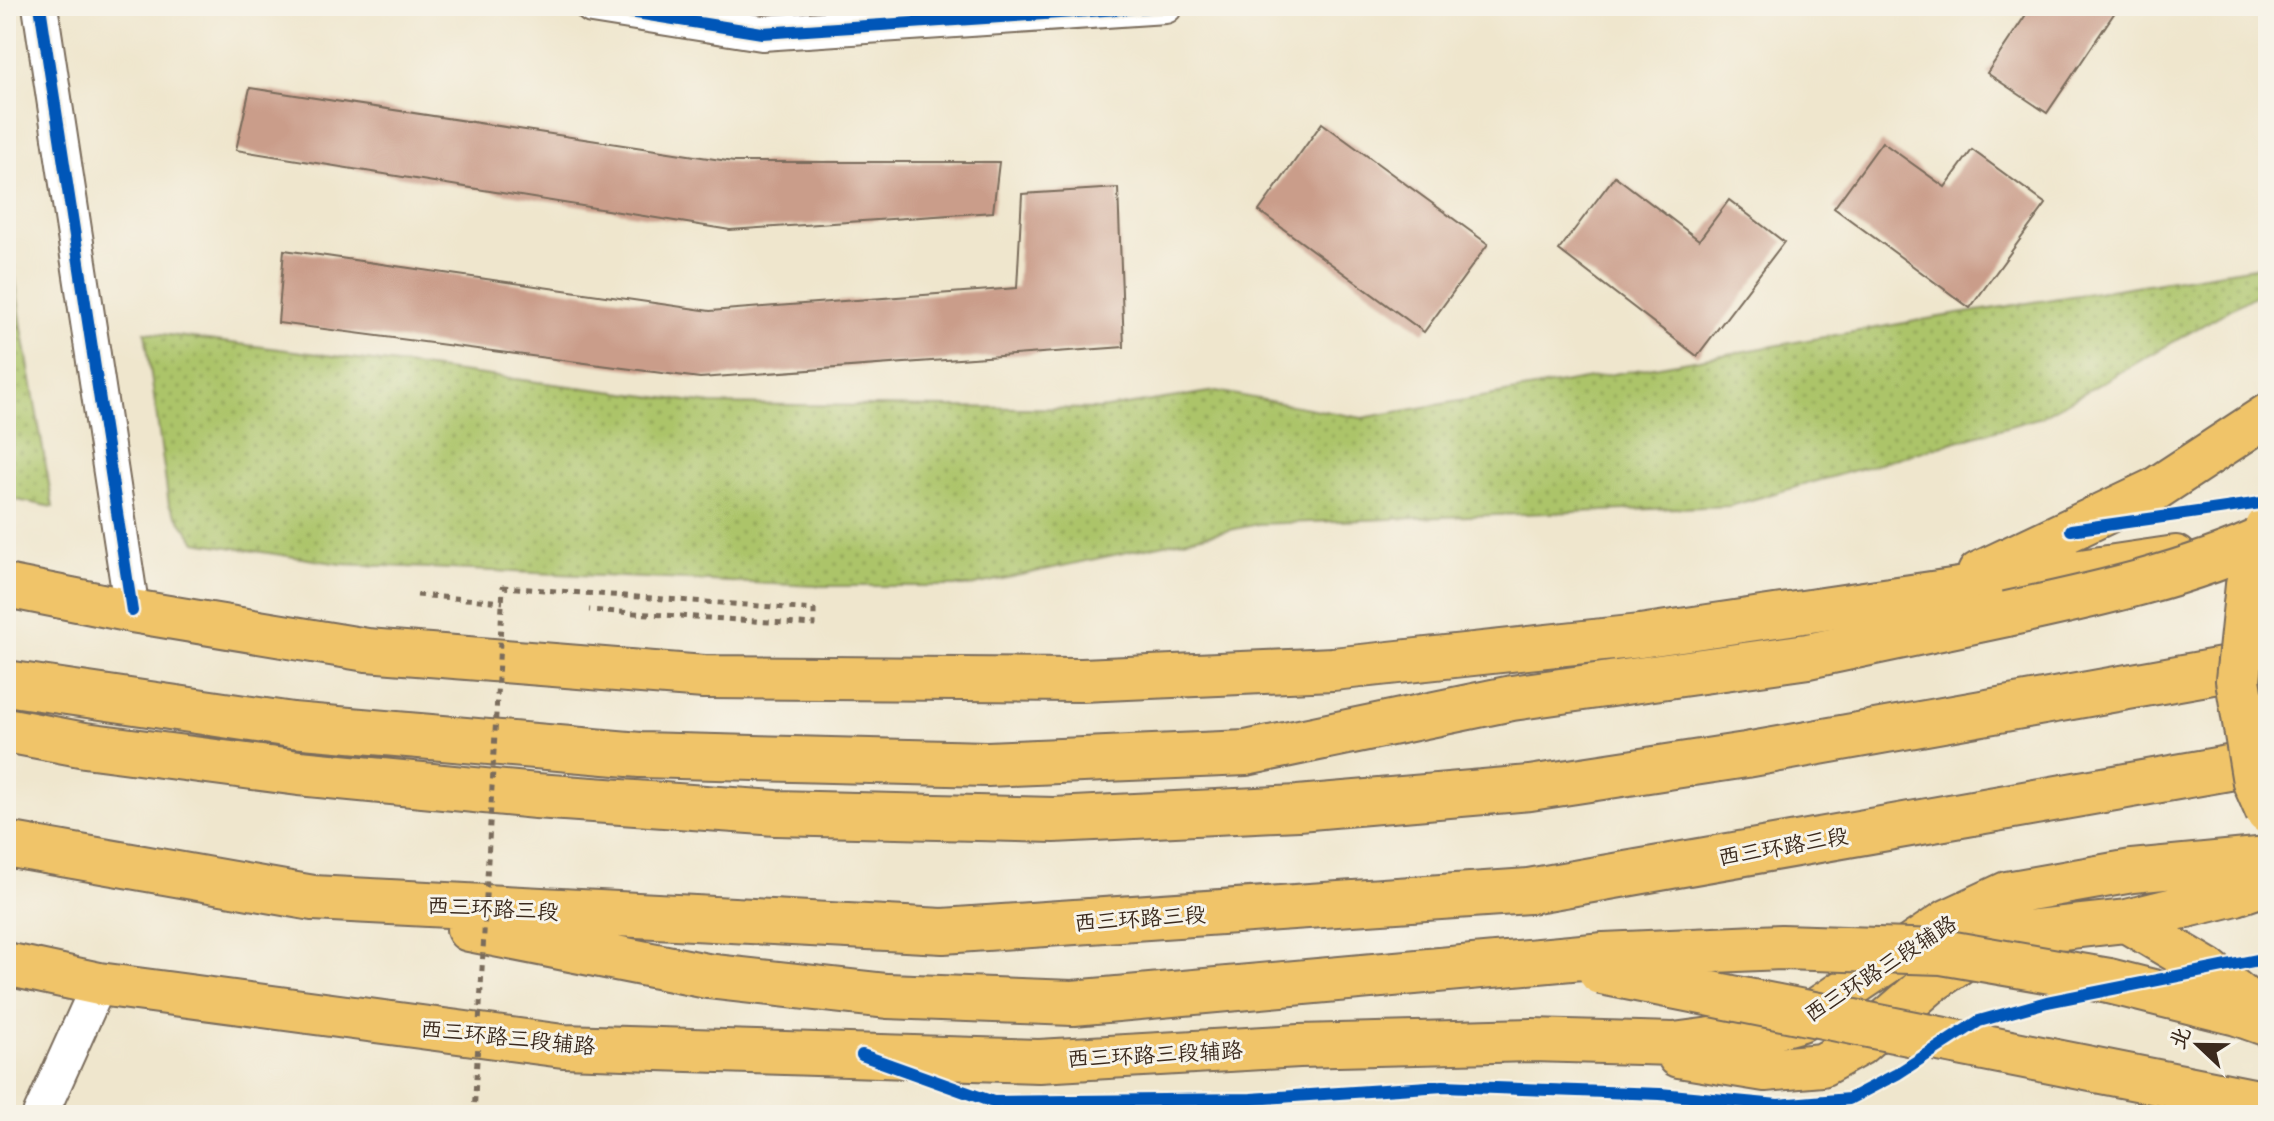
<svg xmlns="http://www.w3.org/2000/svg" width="2274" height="1121" font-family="'Shantell Sans','LXGW WenKai TC',sans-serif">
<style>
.grass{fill:#acc469;stroke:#747744;stroke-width:2}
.park{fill:url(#park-dots);stroke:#747744;stroke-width:2}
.building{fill:#ca9d8a}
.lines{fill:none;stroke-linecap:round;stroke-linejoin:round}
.minor-casing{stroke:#7a6c5b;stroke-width:38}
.major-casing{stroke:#7a6c5b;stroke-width:46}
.highway-casing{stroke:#7a6c5b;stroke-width:48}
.path{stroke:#7a6c5b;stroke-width:5;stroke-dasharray:6 6;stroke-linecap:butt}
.minor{stroke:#fff;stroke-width:34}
.major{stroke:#f0c469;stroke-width:42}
.highway{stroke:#f0c469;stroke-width:44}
.highway-bridge-casing{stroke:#7a6c5b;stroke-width:48;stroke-linecap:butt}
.path-bridge{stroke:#7a6c5b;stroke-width:5;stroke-dasharray:6 6;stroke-linecap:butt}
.highway-bridge{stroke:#f0c469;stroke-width:44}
.cycleway-casing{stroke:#f7f3e8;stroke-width:17}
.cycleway{stroke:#0057b8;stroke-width:12}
.labels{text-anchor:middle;stroke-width:6;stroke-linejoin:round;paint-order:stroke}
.street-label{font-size:22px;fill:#3b2a1e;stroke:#f7f3e8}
</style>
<defs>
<pattern id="park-dots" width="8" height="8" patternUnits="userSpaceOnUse" patternTransform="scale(2)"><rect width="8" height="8" fill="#acc469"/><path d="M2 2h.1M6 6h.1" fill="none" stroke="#8d9f56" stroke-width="1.8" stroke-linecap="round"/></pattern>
</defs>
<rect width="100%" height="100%" fill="#f7f3e8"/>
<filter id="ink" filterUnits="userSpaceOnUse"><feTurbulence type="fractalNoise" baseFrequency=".0125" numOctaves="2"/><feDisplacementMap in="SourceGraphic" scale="16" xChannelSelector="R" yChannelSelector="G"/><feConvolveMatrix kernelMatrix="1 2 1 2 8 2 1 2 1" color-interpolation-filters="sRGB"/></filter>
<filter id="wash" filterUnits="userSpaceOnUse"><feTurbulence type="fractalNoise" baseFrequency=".006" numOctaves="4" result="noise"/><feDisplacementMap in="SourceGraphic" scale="32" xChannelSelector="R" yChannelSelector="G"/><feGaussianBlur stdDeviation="1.8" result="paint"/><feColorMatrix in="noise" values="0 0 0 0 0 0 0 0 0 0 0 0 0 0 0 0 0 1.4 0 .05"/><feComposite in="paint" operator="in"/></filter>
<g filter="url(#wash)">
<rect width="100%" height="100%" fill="#efe6cd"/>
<path class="grass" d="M6,212L22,328L6,323Z"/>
<path class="park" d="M2268,265V288L2041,417L1730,506L1258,524L970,586H816L341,564L196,542L169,505L145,332L711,404L1100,409L1216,391L1362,418L1933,318Z
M6,323L22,328L53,507L6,498Z"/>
<g id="blocks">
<path class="building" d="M2023,6H2119L2047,113L1987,73L2029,10Z
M250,88L734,162H999L993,212L730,230L236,150Z
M1322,123L1488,244L1424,332L1259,211Z
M1882,142L1945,187L1972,150L2046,204L1970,308L1834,208Z
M1615,176L1699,240L1729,200L1784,242L1697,356L1559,250Z
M1118,188L1124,347L700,378L278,323L284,250L710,311L1017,288L1022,194Z"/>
</g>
</g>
<g filter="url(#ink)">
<use href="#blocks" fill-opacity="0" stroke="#7a6c5b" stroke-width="2"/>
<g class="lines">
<g class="minor-casing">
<path id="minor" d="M40,6L132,611
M592,6L762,33L1165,6
M40,1115L99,984"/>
</g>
<g class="major-casing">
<path id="major" d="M1979,573L2154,490L2268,415
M6,586L132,611L367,650L704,677L1082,680L1333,669L1640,636L2176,557
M2126,921L2209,970L2268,1018
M6,964L99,984L563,1046L1039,1061L1299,1046L1532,1040L1674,1044L1756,1033L1801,1020L1949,920L2007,893L2132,871L2268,858
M1679,1056L1765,1070L1822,1065L1858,1045L1931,982L1999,935L2126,921L2236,894L2268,883"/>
</g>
<g class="highway-casing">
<path id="highway" d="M6,683L292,725L640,755L987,764L1246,753L1512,698L1808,656L2007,614
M6,730L85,745L299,773L536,796L776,813L1054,820L1298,808L1530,788L1746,755L2268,662
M6,844L313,898L943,931L1529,891L2268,761
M469,929L707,976L887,996L1073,1003
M2109,981L2237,1013L2268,1024"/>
</g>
<path class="path" d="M417,595L503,602"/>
<use href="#minor" class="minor"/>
<use href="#major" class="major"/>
<use href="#highway" class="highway"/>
<g class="highway-bridge-casing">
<path id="highway-bridge" d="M2268,528L2248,585L2238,680L2255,782L2268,812
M2007,614C2091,596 2191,574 2268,537
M1601,972L2268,1104
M1073,1003L1604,955L1781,947L1942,952L2109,981"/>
</g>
<path class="path-bridge" d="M474,1115L503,587L814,610V625L589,610"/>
<use href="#highway-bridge" class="highway-bridge"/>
<g class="cycleway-casing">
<path id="cycleway" d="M40,6L132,611
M592,6L762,33L1165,6
M2071,530L2268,502
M862,1055L993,1102L1251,1099L1443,1086L1660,1094L1778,1105L1849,1099L1897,1074L1979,1021L2047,1002L2268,958"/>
</g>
<use href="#cycleway" class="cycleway"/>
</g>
</g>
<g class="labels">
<g class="street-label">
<text transform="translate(1783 846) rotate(-10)" y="8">西三环路三段</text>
<text transform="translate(493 908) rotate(3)" y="8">西三环路三段</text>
<text transform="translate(1140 918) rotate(-4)" y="8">西三环路三段</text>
<text transform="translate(1880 968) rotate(-33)" y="8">西三环路三段辅路</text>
<text transform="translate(508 1037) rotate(6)" y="8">西三环路三段辅路</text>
<text transform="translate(1155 1054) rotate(-3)" y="8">西三环路三段辅路</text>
</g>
</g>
<rect width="2274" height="1121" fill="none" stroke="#f7f3e8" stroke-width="32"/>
<g transform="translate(2198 1045) rotate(292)" stroke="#f7f3e8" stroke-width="6" paint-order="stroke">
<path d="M0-6L14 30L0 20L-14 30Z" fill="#3b2a1e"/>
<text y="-12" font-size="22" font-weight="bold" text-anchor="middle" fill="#3b2a1e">北</text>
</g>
</svg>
